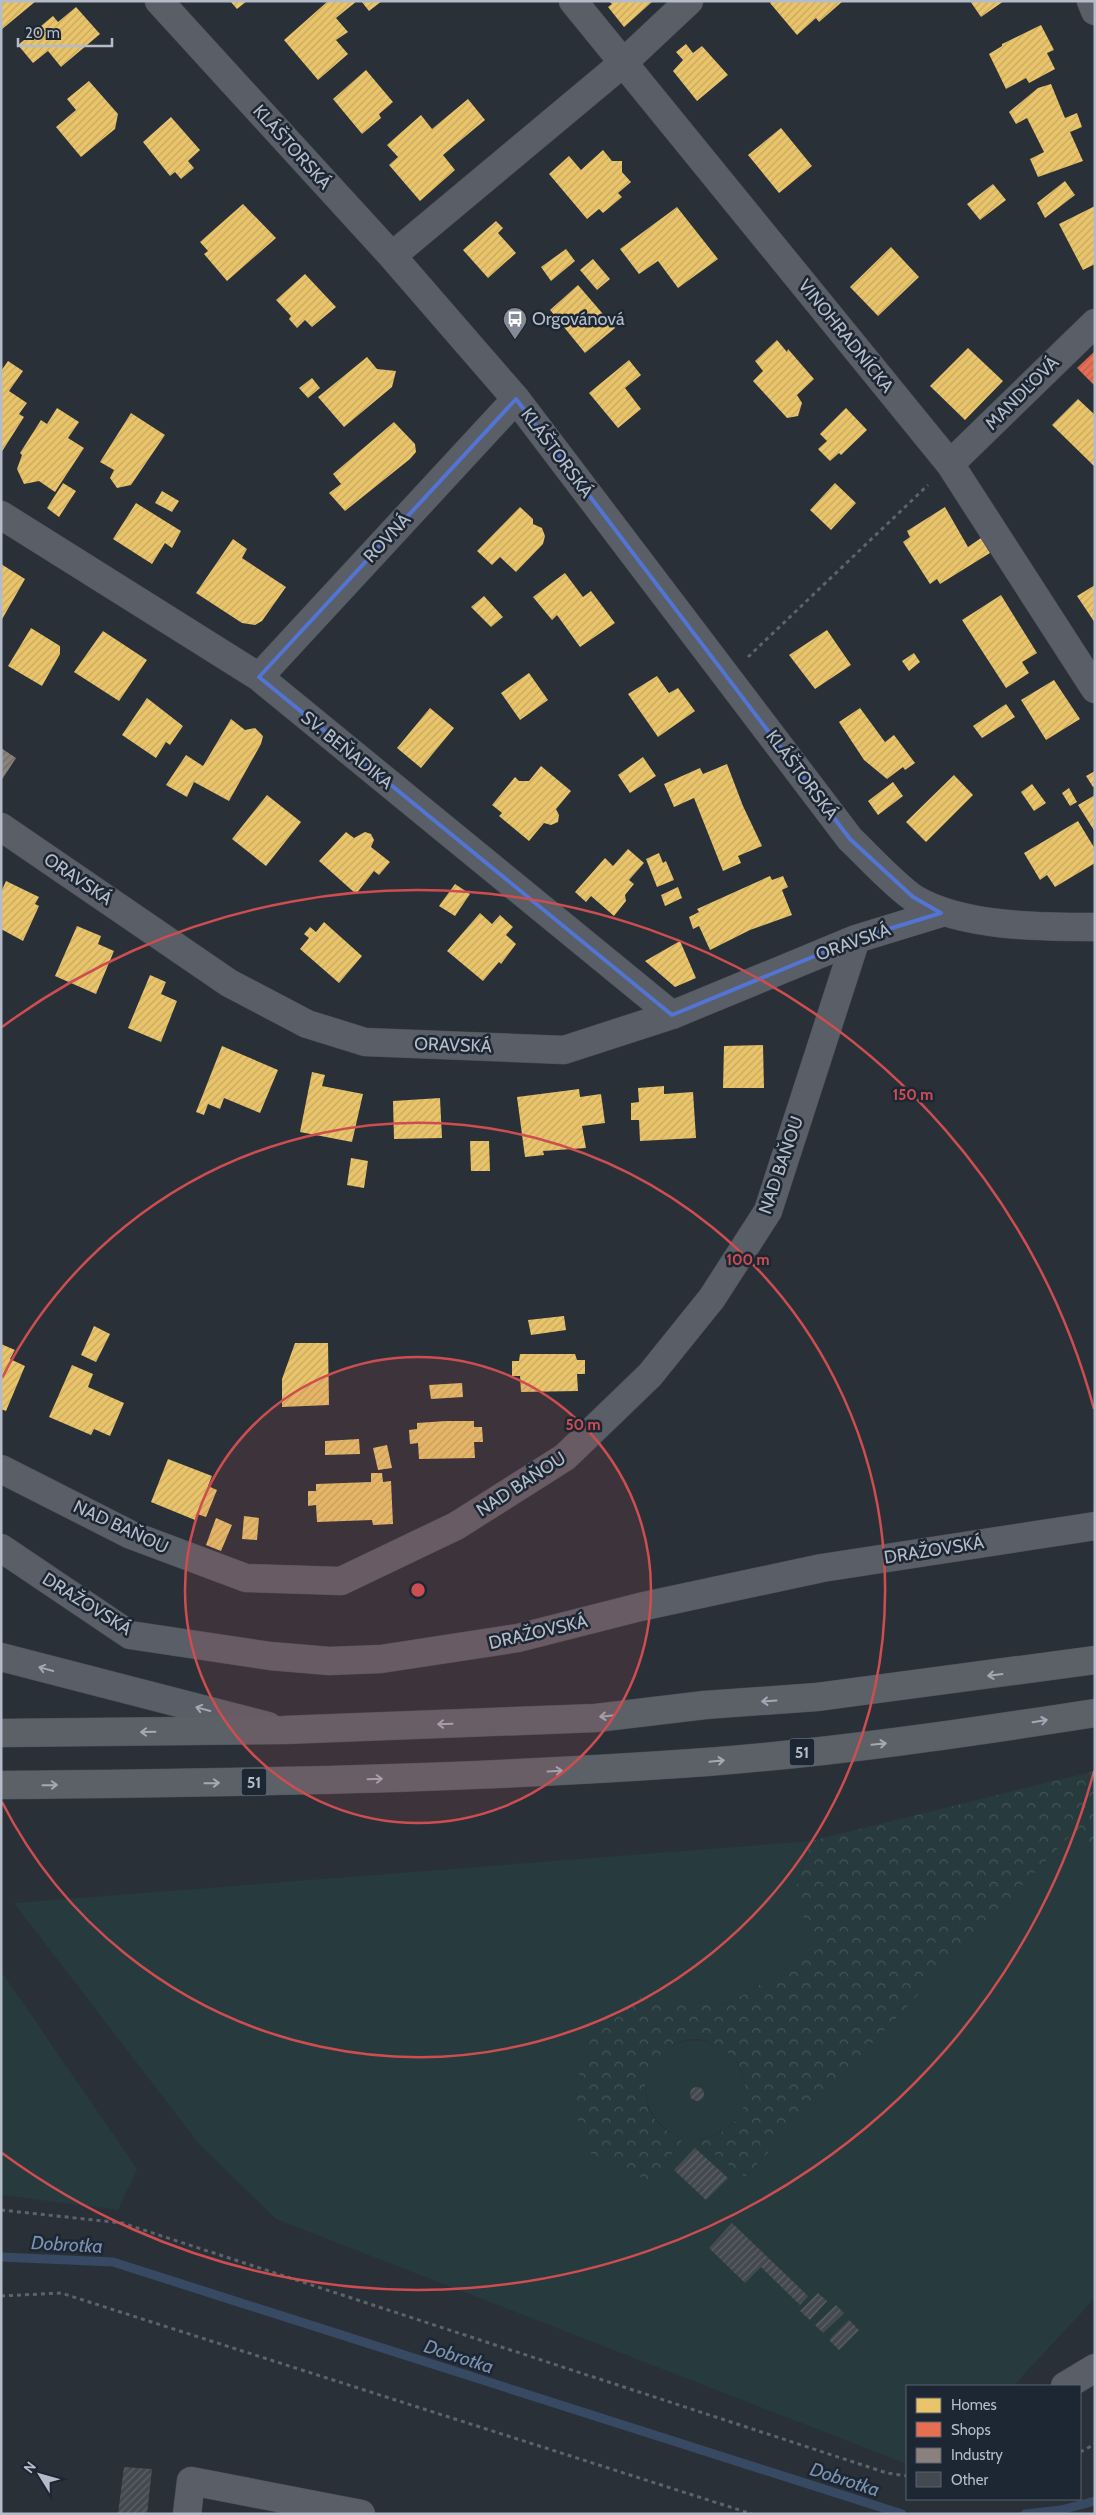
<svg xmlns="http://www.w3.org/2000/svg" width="1096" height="2515" font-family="Cabin,sans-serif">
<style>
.green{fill:#273a3e}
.forest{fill:url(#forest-crowns)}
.homes{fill:url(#homes-hatch)}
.shops{fill:url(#shops-hatch)}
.industry{fill:url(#industry-hatch)}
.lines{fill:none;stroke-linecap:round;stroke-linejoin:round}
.stream{stroke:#384963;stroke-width:9}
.building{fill:url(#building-hatch)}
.minor-casing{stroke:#484c53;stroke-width:29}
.major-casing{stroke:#484c55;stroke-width:29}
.path{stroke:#5d636a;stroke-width:3;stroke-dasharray:4 4;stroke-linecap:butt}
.minor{stroke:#5a5e66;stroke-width:28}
.major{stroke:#5c6168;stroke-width:28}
.oneway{stroke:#a2a9b5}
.oneway2{stroke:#a2aab6}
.marked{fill:none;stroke:#5274d3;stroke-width:4;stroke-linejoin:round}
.ring{fill:none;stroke:#ce4d50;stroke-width:2.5}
.labels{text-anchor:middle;stroke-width:5;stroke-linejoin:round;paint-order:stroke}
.shield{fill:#1d2633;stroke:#878f9c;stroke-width:1}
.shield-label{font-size:16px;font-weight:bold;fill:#b4bcc9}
.street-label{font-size:18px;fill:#b4bcc9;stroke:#1d2633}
.poi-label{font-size:18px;fill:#b4bcc9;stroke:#1d2633;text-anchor:start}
.water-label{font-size:19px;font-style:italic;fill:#7c92b1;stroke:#1d2633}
.centre{fill:#ce4d50;stroke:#1d2633;stroke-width:2.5}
.ring-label{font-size:15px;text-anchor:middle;font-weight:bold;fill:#ce4d50;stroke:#1d2633;stroke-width:5;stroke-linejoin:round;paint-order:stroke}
</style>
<defs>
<pattern id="forest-crowns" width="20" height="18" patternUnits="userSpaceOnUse" patternTransform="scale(1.25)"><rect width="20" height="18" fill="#273a3e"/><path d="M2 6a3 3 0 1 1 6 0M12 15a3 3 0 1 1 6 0" fill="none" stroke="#445559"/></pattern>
<pattern id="homes-hatch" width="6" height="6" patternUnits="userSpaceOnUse" patternTransform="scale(1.25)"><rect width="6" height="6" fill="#e9c46a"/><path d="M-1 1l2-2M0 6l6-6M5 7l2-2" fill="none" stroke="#c5a861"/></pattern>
<pattern id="shops-hatch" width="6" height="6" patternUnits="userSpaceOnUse" patternTransform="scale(1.25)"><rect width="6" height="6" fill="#e76f51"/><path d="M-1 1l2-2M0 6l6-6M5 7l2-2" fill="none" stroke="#bb614c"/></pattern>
<pattern id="industry-hatch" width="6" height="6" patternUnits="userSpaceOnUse" patternTransform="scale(1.25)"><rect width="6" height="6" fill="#8a817c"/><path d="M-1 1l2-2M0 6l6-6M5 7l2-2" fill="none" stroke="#716b69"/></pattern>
<pattern id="building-hatch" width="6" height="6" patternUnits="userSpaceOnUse" patternTransform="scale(1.25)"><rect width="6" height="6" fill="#444950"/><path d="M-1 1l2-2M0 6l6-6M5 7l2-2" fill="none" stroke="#5d6168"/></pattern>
</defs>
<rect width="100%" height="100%" fill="#2a3038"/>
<path class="green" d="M1073,1831L1095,1853V2298L1013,2386H907V2464L276,2219L200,2145L14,1903L811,1841L793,1896L819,1949L726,2005L640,1998L571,2101L683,2139C617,2111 645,2027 710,2042C726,2046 738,2060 743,2076C755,2111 729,2134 698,2140L745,2177Z
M1,1971L137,2169L118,2210L1,2195Z"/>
<path class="forest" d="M1095,1771V1852L1073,1832L745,2177L697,2141C732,2133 755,2111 742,2072C738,2061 730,2053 720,2047C666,2011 603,2106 683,2139L651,2182L590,2153L571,2101L593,2032L640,1997L726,2005L819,1949L793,1896L811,1841Z"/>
<path class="homes" d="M1,1H36L1,30Z
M230,1H247L237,9Z
M328,1H357L336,18L348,32L336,40L348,54L318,80L284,40Z
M361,1H382L369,11Z
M609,1H653L624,27L608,7L612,4Z
M772,1H843L819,22L816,18L797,35L770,3Z
M970,1H1004L981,17Z
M76,7L100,34L61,67L48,51L33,63L18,45L53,16L58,22Z
M1041,25L1054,50L1047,53L1055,69L1029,83L1026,78L1006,89L989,54L1002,46V44Z
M686,44L693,53L702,46L728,75L697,101L673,71L683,60L676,52Z
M366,70L393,102L379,114L381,118L362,134L333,99Z
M89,81L118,114L115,129L81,157L56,127L76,110L67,99Z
M1051,84L1065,118L1077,113L1082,127L1070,132L1083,161L1038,177L1030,159L1044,152L1027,118L1016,124L1009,112L1038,88Z
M468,99L485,120L443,155L455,170L420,201L389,165L398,157L387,145L421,115L432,129Z
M171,117L200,150L188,161L194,168L181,179L175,172L170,176L143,142Z
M781,128L812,166L779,193L748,155Z
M603,150L612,161H622V172L631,182L618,193L622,197L603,213L599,209L587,219L549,174L569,156L581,170Z
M1065,181L1075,195L1045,218L1037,203Z
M993,184L1006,200L980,220L967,204Z
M243,204L276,238L227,281L204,254L208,251L200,242Z
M1095,206V264L1083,270L1059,224Z
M677,207L718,259L678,288L658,261L639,274L620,249Z
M496,221L503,228L498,233L516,253L488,278L463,250Z
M891,247L919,277L878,316L850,287Z
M566,249L575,261L551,281L541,267Z
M593,259L610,279L597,290L580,270Z
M305,274L336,307L312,327L305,320L297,328L289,319L291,316L276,300Z
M578,285L615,328L585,353L550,310Z
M777,340L787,352L788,349L814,379L797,395L802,403L798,416L787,418L753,381L763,371L755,361Z
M968,348L1003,381L965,420L930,386Z
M367,357L377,369L396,371L392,387L344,427L318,397Z
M629,360L641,375L625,388L641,409L618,428L589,393Z
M8,361L23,371L9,391L27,403L19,414L24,417L1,453V371Z
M312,378L320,388L308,398L299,388Z
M1078,399L1095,415V467L1052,425Z
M57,408L79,422L68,438L84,448L55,492L39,481L24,484L17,469L22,455L20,453L41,420L47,424Z
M846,408L867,430L841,455L839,453L830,461L818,449L827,441L820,434Z
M131,413L165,435L131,485L117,488L110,478L114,470L100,462Z
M394,422L415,444L416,452L410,459L345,511L329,493L341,484L333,474Z
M63,483L76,491L59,517L47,508Z
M835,483L856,503L831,530L810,510Z
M162,491L179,501L172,512L155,503Z
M136,503L181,531L172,548L165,543L152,564L113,539Z
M520,507L533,519V524L542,528L545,536L543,544L516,572L500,557L492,565L477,551Z
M945,507L968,547L981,538L990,553L940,584L937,579L930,584L903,542L910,537L907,531Z
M233,539L247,549L242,558L286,587L262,621L255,625L242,623L196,593Z
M1,564L25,579L1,621Z
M565,573L583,597L591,591L615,623L580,647L557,615L552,620L533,597Z
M1095,585V623L1077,596Z
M1001,595L1037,653L1022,662L1029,673L1006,688L962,620Z
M484,596L503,617L491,627L471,607Z
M31,628L60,646V654L42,686L8,666Z
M827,630L851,665L815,689L789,655Z
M103,631L147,660L119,701L74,672Z
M914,653L920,662L909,671L902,661Z
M529,673L548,700L520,720L501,693Z
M657,676L669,693L678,688L695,711L658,737L628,694Z
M1054,680L1080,719L1046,740L1021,700Z
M147,698L183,726L170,745L166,742L156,758L122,735Z
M1006,704L1015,717L982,738L973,726Z
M430,708L454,728L421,768L397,748Z
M860,708L885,742L894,735L915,763L905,770L903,767L887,779L864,760L839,722Z
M231,719L245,730L255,728L263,736L261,744L229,801L194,782L187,797L166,785L186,755L203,766Z
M643,757L656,776L630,793L618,775Z
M727,764L743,806L762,846L738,856L741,863L723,871L694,798L674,807L664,784L700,768L703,774Z
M541,766L571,791L556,809L559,815L558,822L551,825L544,823L529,841L499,816L502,813L492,805L515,777L519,781H529Z
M1095,771V786L1093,787L1086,776Z
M954,775L973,795L926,842L906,822Z
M893,782L903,796L878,815L868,801Z
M1032,784L1046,803L1034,811L1021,792Z
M1069,788L1077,802L1070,806L1062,793Z
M267,795L301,822L266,866L232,839Z
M1095,795V832L1078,805Z
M1078,821L1095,849V863L1055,887L1047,875L1040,880L1024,853Z
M346,832L354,838L365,832L371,834L374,840L371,847L390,862L379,875L374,871L356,894L319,861Z
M628,849L644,863L629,880L634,884L625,895L626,901L614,916L591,896L586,902L575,892L605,858L613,866Z
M659,853L663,863L666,861L674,880L657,887L646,859Z
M770,876L772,880L783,876L788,887L782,890L792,915L750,930L710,950L699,926L693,929L689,917L699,912L697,909Z
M6,881L39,897L35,904L39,906L23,941L1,929V892Z
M455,884L470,894L455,916L439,906Z
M678,887L682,898L665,906L661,895Z
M480,913L492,924L500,915L513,927L506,935L516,944L501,964L499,962L483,981L447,951Z
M324,922L362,956L339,983L300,949L309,938L304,934L310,927L316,932Z
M77,926L101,936L98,944L114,951L96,994L55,976Z
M680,941L696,978L675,987L645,961Z
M150,975L166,982L161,994L177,1001L161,1042L128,1028Z
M763,1045L764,1088H723L724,1046Z
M222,1046L278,1070L260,1113L224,1098L220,1109L208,1104L204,1115L196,1112Z
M312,1072L325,1075L322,1086L363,1094L352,1142L300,1132Z
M664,1086V1094L693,1092L696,1138L640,1141L639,1120H631V1103L639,1102L638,1088Z
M579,1089L580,1097L601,1094L605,1123L582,1126L586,1148L543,1151L544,1155L525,1157L517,1097Z
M440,1098L442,1138L394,1139L393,1101Z
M470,1141H489L490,1171H471Z
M351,1158L368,1161L364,1188L347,1185Z
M564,1316L566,1330L531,1335L528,1320Z
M94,1326L110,1334L96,1362L81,1355Z
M295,1343H328L329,1405L282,1407V1379Z
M1,1344L15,1350L10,1359L25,1366L6,1411L1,1409Z
M520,1354H575L577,1360H585V1374H577L578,1391L521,1392L520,1376H512V1361H519Z
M72,1365L93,1374L88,1387L124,1403L110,1436L94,1429L91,1435L49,1417Z
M462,1383L463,1397L431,1399L429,1385Z
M446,1421H474V1427H482L483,1442H474L475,1458L419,1459L418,1443L410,1444L409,1430L417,1429V1423Z
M359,1439L360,1454L325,1455V1441Z
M387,1445L392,1468L378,1470L373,1448Z
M168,1459L212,1476L208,1486L217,1490L206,1517L197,1514L195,1520L151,1502Z
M371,1473H382L383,1482L391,1481L393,1524L373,1525L372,1520L317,1522L316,1505L308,1506V1491H316V1484L371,1482Z
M244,1516L259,1518L257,1540L242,1539Z
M216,1518L232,1525L221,1551L206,1545Z"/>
<path class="shops" d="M1095,351V386L1077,368Z"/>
<path class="industry" d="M1,748L16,758L1,781Z"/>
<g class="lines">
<path class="stream" d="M1,2257L113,2262L902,2514
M1025,2514L1061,2510L1095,2501"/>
</g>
<path class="building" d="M690 2094a7 7 0 1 1 14 0a7 7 0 1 1-14 0Z
M695,2148L728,2178L706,2200L674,2170Z
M732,2223L808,2296L800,2305L761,2267L745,2283L709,2248Z
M818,2293L827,2301L810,2320L800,2311Z
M836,2305L844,2313L823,2333L815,2325Z
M849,2320L859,2330L839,2350L829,2340Z
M124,2467L152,2469L147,2514H118Z"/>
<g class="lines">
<g class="minor-casing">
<path id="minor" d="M159,1L392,256L516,399L850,839C867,855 896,887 915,899C963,927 1040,927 1095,927
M573,1L950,464L1095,689
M1091,1L1095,11
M392,256L623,63L689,1
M950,464L1095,323
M1,515L259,677L672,1015
M259,677L516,399
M1,827L229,983L307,1024L365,1042L564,1050L672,1015L856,939L941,913
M1,1469L131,1535L246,1578L341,1581L456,1526L565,1457L650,1375L712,1298L768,1211L856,939
M1,1548L130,1635L270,1656L329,1661L381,1659L518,1638L640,1607L822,1568L1095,1526
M1,1657L268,1726
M1065,2386L1095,2368
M187,2514L191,2481L361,2514"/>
</g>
<g class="major-casing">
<path id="major" d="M1,1733L284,1730L596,1718L705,1705L817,1697L1095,1660
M1,1785C237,1783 472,1779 707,1762C837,1752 966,1733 1095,1713"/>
</g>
<path class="path" d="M748,657L928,485
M1,2210L122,2223L887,2473L907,2476
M1,2296L61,2293L752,2514
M1080,2452L1095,2444"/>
<use href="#minor" class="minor"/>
<use href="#major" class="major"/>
</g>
<defs><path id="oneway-shaft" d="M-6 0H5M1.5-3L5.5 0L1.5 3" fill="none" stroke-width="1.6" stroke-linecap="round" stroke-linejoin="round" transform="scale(1.25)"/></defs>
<g class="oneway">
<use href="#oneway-shaft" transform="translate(46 1669) rotate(-165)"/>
<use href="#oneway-shaft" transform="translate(203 1709) rotate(-165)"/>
</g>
<g class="oneway2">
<use href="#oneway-shaft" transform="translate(995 1675) rotate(173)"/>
<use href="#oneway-shaft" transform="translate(769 1701) rotate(176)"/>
<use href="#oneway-shaft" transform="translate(607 1716) rotate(174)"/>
<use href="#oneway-shaft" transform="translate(1040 1721) rotate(-9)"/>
<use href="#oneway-shaft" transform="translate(445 1724) rotate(178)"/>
<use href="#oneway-shaft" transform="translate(148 1732) rotate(179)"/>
<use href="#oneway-shaft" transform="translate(879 1744) rotate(-6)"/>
<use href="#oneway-shaft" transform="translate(717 1761) rotate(-6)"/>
<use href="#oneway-shaft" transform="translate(555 1771) rotate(-3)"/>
<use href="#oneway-shaft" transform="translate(375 1779) rotate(-2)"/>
<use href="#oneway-shaft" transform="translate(212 1783) rotate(-1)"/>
<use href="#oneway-shaft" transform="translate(50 1785) rotate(-1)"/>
</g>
<path class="marked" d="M516,399L850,839L913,897L941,913L856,939L672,1015L259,677Z"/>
<circle cx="418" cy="1590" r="233" fill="#ce4d50" fill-opacity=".12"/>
<g class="ring">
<circle cx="418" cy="1590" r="233"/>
<path d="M2 1378A467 467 0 1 1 2 1802"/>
<path d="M1094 1771A700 700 0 0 1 2 2153M2 1027A700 700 0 0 1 1094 1409"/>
</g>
<defs>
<g id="bus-pin" transform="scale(1.25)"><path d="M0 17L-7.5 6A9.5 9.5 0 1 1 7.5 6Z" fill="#848b96" stroke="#1d2633"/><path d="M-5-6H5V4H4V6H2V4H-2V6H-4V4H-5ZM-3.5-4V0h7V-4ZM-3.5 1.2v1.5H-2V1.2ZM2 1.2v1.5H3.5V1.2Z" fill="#fff"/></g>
</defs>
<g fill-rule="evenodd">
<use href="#bus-pin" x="515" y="319"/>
</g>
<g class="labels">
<g class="shield">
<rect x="789.5" y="1738.5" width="25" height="27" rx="4"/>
<rect x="241.5" y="1768.5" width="25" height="27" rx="4"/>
</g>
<g class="shield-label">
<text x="802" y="1758">51</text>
<text x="254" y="1788">51</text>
</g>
<g class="street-label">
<text transform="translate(292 147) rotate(48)" y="6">KLÁŠTORSKÁ</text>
<text transform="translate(846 336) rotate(51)" y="6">VINOHRADNÍCKA</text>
<text transform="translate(1022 393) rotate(-45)" y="6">MANDĽOVÁ</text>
<text transform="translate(557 453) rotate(53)" y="6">KLÁŠTORSKÁ</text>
<text transform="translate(387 538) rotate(-47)" y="6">ROVNÁ</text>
<text transform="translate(347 750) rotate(39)" y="6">SV. BEŇADIKA</text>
<text transform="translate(802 775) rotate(53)" y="6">KLÁŠTORSKÁ</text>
<text transform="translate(78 879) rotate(34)" y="6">ORAVSKÁ</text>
<text transform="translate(853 942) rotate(-20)" y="6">ORAVSKÁ</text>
<text transform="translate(453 1045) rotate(2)" y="6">ORAVSKÁ</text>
<text transform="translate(781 1165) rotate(-71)" y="6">NAD BAŇOU</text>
<text transform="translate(521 1484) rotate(-33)" y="6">NAD BAŇOU</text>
<text transform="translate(121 1527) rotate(25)" y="6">NAD BAŇOU</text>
<text transform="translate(934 1550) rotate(-9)" y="6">DRAŽOVSKÁ</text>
<text transform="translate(87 1604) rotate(32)" y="6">DRAŽOVSKÁ</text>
<text transform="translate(538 1632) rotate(-13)" y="6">DRAŽOVSKÁ</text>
</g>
<g class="poi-label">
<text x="532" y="325">Orgovánová</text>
</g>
<g class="water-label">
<text transform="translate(67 2244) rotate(3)" y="7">Dobrotka</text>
<text transform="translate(459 2356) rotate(18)" y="7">Dobrotka</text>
<text transform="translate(845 2479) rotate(18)" y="7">Dobrotka</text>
</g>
</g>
<circle cx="418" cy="1590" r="8" class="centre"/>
<g class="ring-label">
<text x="913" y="1100">150 m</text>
<text x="748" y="1265">100 m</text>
<text x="583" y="1430">50 m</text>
</g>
<rect width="1096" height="2515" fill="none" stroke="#b4bcc9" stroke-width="5"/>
<rect x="906" y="2385" width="175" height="115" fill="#1d2633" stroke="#59626f"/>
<rect x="916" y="2398" width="25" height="15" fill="#e9c46a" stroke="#59626f"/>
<text x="951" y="2410" font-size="15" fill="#b4bcc9">Homes</text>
<rect x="916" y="2422" width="25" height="15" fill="#e76f51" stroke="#59626f"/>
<text x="951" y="2435" font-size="15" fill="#b4bcc9">Shops</text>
<rect x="916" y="2448" width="25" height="15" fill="#8a817c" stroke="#59626f"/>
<text x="951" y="2460" font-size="15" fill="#b4bcc9">Industry</text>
<rect x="916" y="2472" width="25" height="15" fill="#444950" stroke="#59626f"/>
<text x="951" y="2485" font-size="15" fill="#b4bcc9">Other</text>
<g transform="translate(40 2475) rotate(307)" stroke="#1d2633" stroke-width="4" paint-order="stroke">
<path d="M0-4L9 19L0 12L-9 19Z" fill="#b4bcc9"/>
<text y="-8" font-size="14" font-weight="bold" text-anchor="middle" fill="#b4bcc9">N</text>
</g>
<path d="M18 38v8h94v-8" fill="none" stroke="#b4bcc9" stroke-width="2.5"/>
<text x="25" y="38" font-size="15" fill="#b4bcc9" stroke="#1d2633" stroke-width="4" paint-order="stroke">20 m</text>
</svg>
